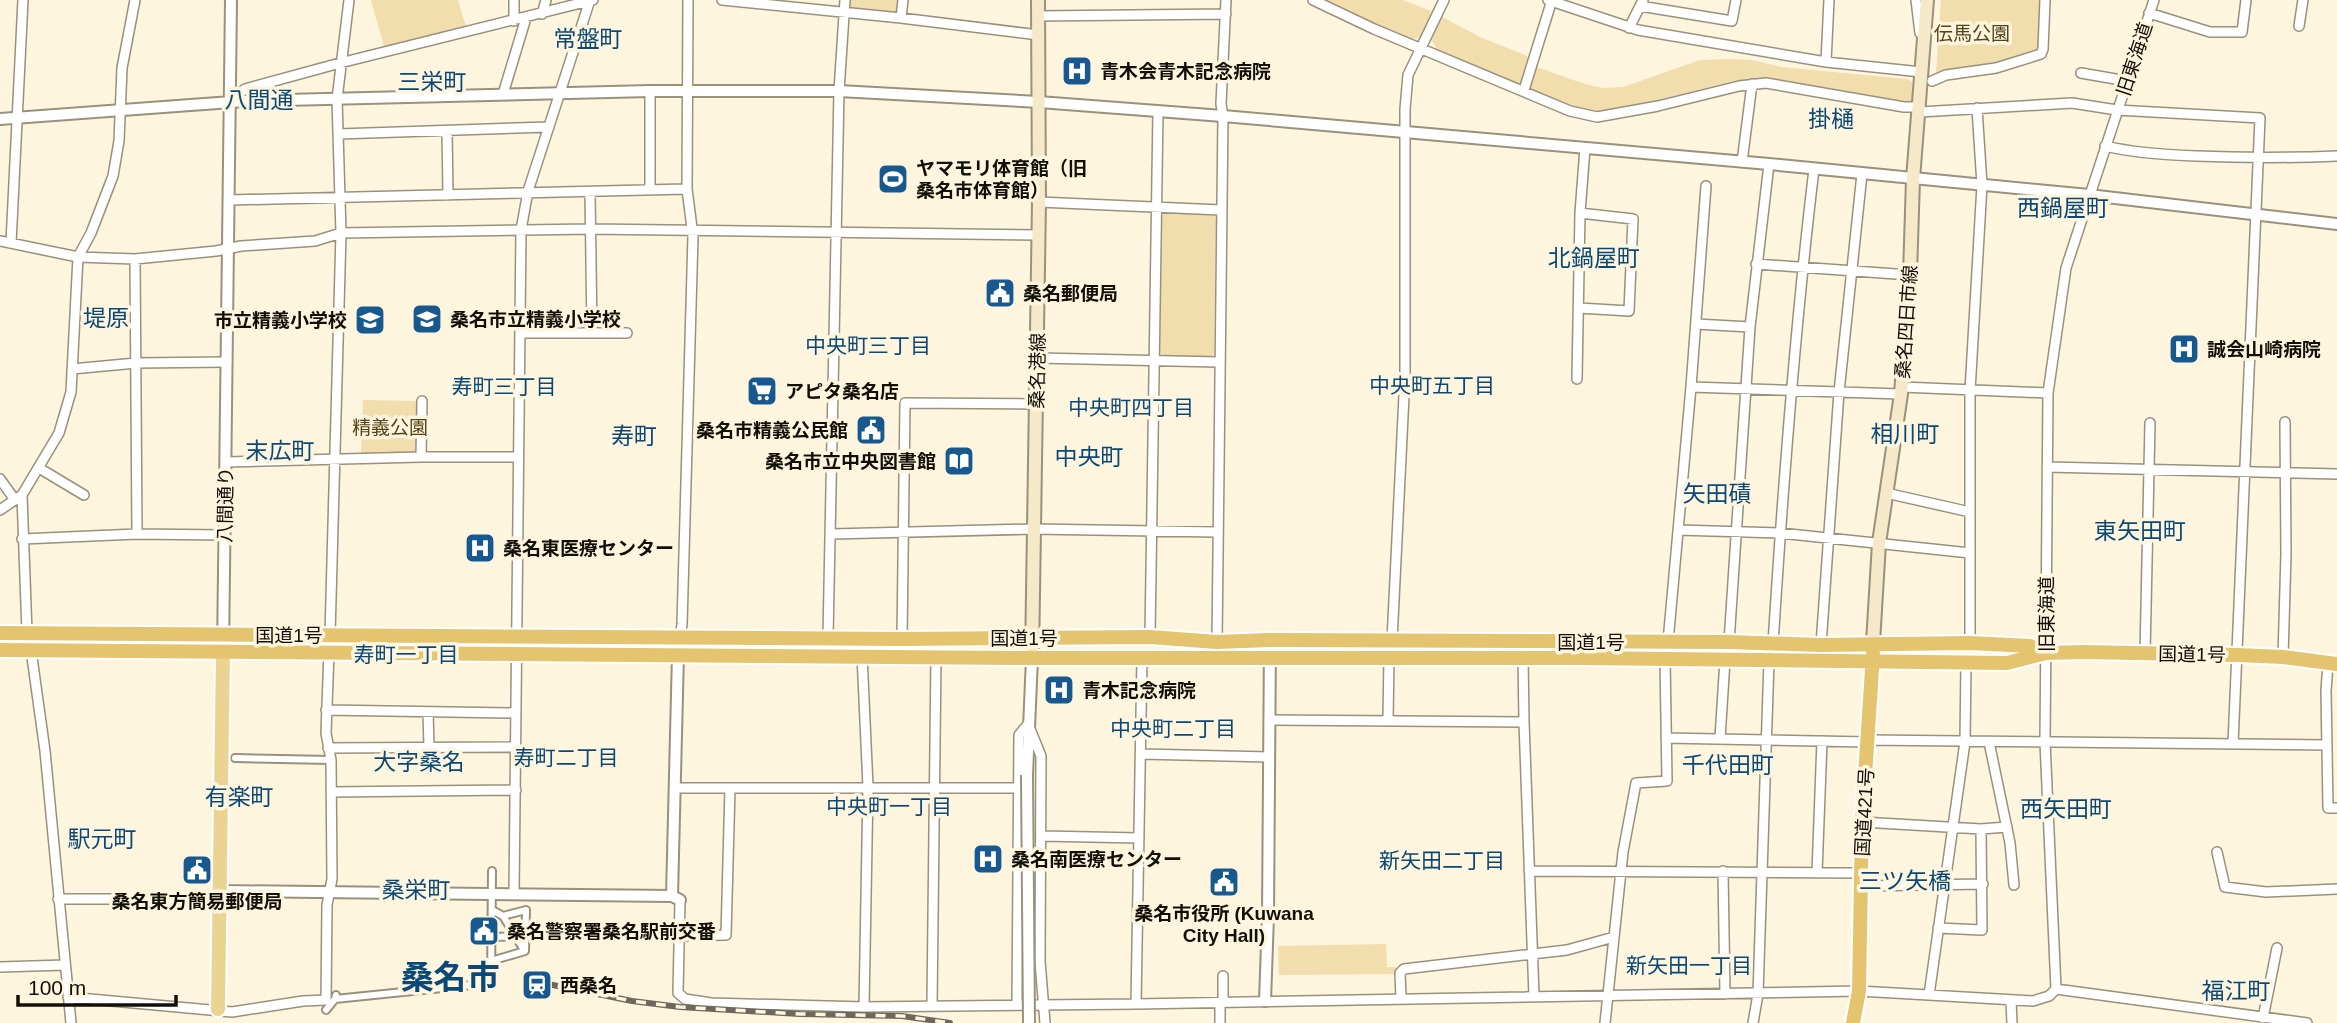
<svg xmlns="http://www.w3.org/2000/svg" width="2337" height="1023" font-family="Helvetica,'Noto Sans JP',sans-serif">
<style>
.green{fill:#f2ddac}
.lines{fill:none;stroke-linecap:round;stroke-linejoin:round}
.pedestrian-casing{stroke:#99917c;stroke-width:10}
.minor-casing{stroke:#99917c;stroke-width:12}
.tertiary-casing{stroke:#99917c;stroke-width:14}
.secondary-casing{stroke:#99917c;stroke-width:16}
.primary-casing{stroke:#fff;stroke-width:18}
.trunk-casing{stroke:#fff;stroke-width:18}
.pedestrian{stroke:#fff;stroke-width:6}
.minor{stroke:#fff;stroke-width:9}
.tertiary{stroke:#fff;stroke-width:10}
.secondary{stroke:#f5e9c9;stroke-width:12}
.primary{stroke:#ebd392;stroke-width:14}
.trunk{stroke:#e4c46e;stroke-width:14}
.rail-casing{stroke:#6d685b;stroke-width:6}
.rail{stroke:#fef5df;stroke-width:3.5;stroke-dasharray:10;stroke-linecap:butt}
.tertiary-bridge-casing{stroke:#99917c;stroke-width:14;stroke-linecap:butt}
.tertiary-bridge{stroke:#fff;stroke-width:10}
.labels{text-anchor:middle;stroke-width:7;stroke-linejoin:round;paint-order:stroke}
.park-label{font-size:19px;fill:#544318;stroke:#fef5df}
.street-label{font-size:19px;fill:#120f08;stroke:#fef5df}
.poi-label{font-size:19px;font-weight:bold;fill:#120f08;stroke:#fef5df;text-anchor:start}
.neighbourhood-label{font-size:21px;fill:#0a4878;stroke:#fef5df}
.quarter-label{font-size:23px;fill:#0a4878;stroke:#fef5df}
.town-label{font-size:33px;font-weight:bold;fill:#0a4878;stroke:#fef5df}
</style>
<rect width="100%" height="100%" fill="#fef5df"/>
<path class="green" d="M371,0H458L467,30L385,50Z
M849,0H899L898,13L848,8Z
M1323,0H1403L1431,11L1480,37L1525,55L1539,68L1585,84L1603,88L1623,87L1700,60L1729,59L1752,60L1782,67L1907,79L1912,82V102L1828,90L1761,78L1733,81L1617,110L1599,113L1583,110L1437,49L1432,41L1421,37L1411,39Z
M1941,0H2041L2039,50L1988,66L1936,74Z
M1166,212L1213,213L1216,218L1214,354L1211,357L1164,356L1160,352L1162,216Z
M363,400L420,401L419,452L361,454Z
M1386,944L1387,967H1396L1397,974L1279,975L1278,946Z"/>
<g class="lines">
<g class="pedestrian-casing">
<path id="pedestrian" d="M235,758L331,760
M503,916L524,950
M491,937L524,936V939
M491,961L525,951L526,910L503,916L492,910
M335,999L491,983L492,871
M326,1010L335,999L336,995"/>
</g>
<g class="minor-casing">
<path id="minor" d="M722,0L901,18L1039,35
M1313,0L1374,29L1570,111L1597,117L1658,106L1739,86L1766,83L1904,107H1920
M1548,0L1638,30L1826,62L1921,72
M1916,0L1920,33
M1640,6L1732,21L1736,0
M2149,13L2210,32H2242L2246,0
M542,14L546,0
M1038,16L1226,14
M901,18L903,0
M514,21V0
M2299,26L2303,0
M1629,28L1643,0
M1826,62L1829,0
M2081,73L2127,81
M1932,81L1946,75L1996,68L2041,54L2043,49L2045,0
M1524,90L1552,0
M650,91V190
M503,94L526,18
M230,102L245,89L340,63L593,0
M1920,112L2072,103L2117,110L2260,118L2233,744
M447,131L448,195
M338,134L549,127
M2105,146C2135,153 2166,155 2196,156C2244,158 2290,158 2337,156
M1742,162L1752,84
M590,192L592,333
M229,200L687,189
M1039,202L1221,210
M0,241L78,257L135,259L216,251L241,246L315,241L341,233L590,229L1039,235
M11,243L23,0
M135,259L137,534
M1756,264L1910,275
M1579,308L1629,311L1633,219L1580,213L1585,148
M1696,324L1750,327
M520,333H627
M1038,358L1218,362
M72,369L136,363L227,362
M1577,379L1580,213
M1691,387L1901,394
M1902,387L2048,393
M421,457L422,401
M226,462L421,457H518
M2047,467L2337,474
M39,468L84,495
M0,479L15,500
M1886,493L1970,512
M0,510L22,495
M1678,530L1780,533L1970,553
M832,534L1033,529L1217,532
M22,539L137,534L224,535
M330,635L341,233L337,99L349,0
M828,637L839,91L845,0
M1150,637L1158,111
M902,639L905,403L1036,404
M1392,641L1405,375V109L1408,75L1444,0
M1217,642L1223,116L1221,104L1226,0
M1668,642L1691,387L1706,186
M1729,642L1750,327L1769,164
M1970,643V391L1982,185L1977,108
M1773,644C1783,485 1795,327 1814,169
M1821,645L1839,392L1862,174
M678,654L682,624L693,236L687,189L688,0
M2145,654L2150,423
M862,655L868,787L864,1007
M2283,657L2286,554L2285,422
M1523,658L1524,722
M2328,663L2326,691L2328,808H2337
M326,710L516,713
M428,712L429,747
M1269,720L1524,722L1534,996
M1388,720L1389,658
M1666,738L1867,742
M1720,738L1725,660
M1867,740L2326,745
M1989,742L2010,843L2014,885
M328,748L516,747
M1141,754L1269,757
M675,788H1017
M331,792L516,790
M1862,822L1981,829L1982,930L1938,928
M1981,829L2007,827
M1042,836L1139,838
M2217,852L2225,887L2266,892L2337,889
M1529,871L1861,873
M1723,871L1725,994
M1817,873L1822,741
M1861,886L1983,884
M514,894L521,230L528,191L590,0
M58,899H126
M680,900L678,993L685,999L711,1003L864,1007L1136,1004L1142,657
M680,936L726,935L730,788
M0,967L65,965
M2056,989L2045,742L2048,393L2066,268L2154,0
M2056,989L2307,1023
M1929,995L1965,742L1966,662
M68,997L232,1012L303,1001L326,1000L327,905L332,879L331,760L326,733L329,652
M1401,998L1400,973L1404,969L1567,950L1614,937
M2011,1001L2012,1023
M1220,1002V1023
M1223,1002V976
M1136,1004L1859,991L2033,1001L2049,996L2056,989
M1017,1005L1019,735L1028,724L1041,756L1040,961L1045,1023
M932,1006L936,656
M2263,1018L2277,948
M71,1023L45,751L31,650L27,633L22,495L59,433L71,392L78,257L91,233L113,176L119,141L122,68L135,0
M1605,1023L1623,852L1636,783L1667,781L1665,659
M1753,1023L1758,994L1769,661"/>
</g>
<g class="tertiary-casing">
<path id="tertiary" d="M0,119L245,101L650,91H839L1039,102L1223,116L1769,164L2089,195L2337,224
M223,652L231,0
M1027,775L1032,658
M221,891L672,896L680,900
M672,896L678,654
M1265,1001L1268,916L1270,640"/>
</g>
<g class="secondary-casing">
<path id="secondary" d="M1873,643L1879,543L1901,394L1910,275L1913,179L1927,0
M1032,658L1039,202L1038,0"/>
</g>
<g class="primary-casing">
<path id="primary" d="M218,1009L223,652"/>
</g>
<g class="trunk-casing">
<path id="trunk" d="M0,633L902,639L1150,637L1217,642L1270,640L1729,642L1821,645L1970,643L2030,646L2046,653
M0,650L1032,658H1578L2007,663L2046,653L2084,652L2238,655L2283,657L2337,664
M1853,1023L1859,991L1862,822L1873,654"/>
</g>
<use href="#pedestrian" class="pedestrian"/>
<use href="#minor" class="minor"/>
<use href="#tertiary" class="tertiary"/>
<use href="#secondary" class="secondary"/>
<use href="#primary" class="primary"/>
<use href="#trunk" class="trunk"/>
<g class="rail-casing">
<path id="rail" d="M538,982L632,1001L680,1007L800,1014L902,1016L950,1023"/>
</g>
<use href="#rail" class="rail"/>
<g class="tertiary-bridge-casing">
<path id="tertiary-bridge" d="M1027,775L1029,1023"/>
</g>
<use href="#tertiary-bridge" class="tertiary-bridge"/>
</g>
<defs>
<g id="hospital-square" transform="scale(1.575)"><rect x="-9" y="-9" width="18" height="18" rx="4" fill="#17588e" stroke="#fef5df"/><path d="M-5-5h3v3.5h4V-5h3V5h-3V1.5h-4V5h-3Z" fill="#fff"/></g>
<g id="stadium-square" transform="scale(1.575)"><rect x="-9" y="-9" width="18" height="18" rx="4" fill="#17588e" stroke="#fef5df"/><path d="M0-5a6.5 5 0 1 0 0 10a6.5 5 0 1 0 0-10ZM-3.5-1.8h7v3.6h-7Z" fill="#fff"/></g>
<g id="civic-square" transform="scale(1.575)"><rect x="-9" y="-9" width="18" height="18" rx="4" fill="#17588e" stroke="#fef5df"/><path d="M-.6-6.5H3V-4.5H.6V-3L4-1V1h2V6H-6V1h2V-1L-.6-3ZM-1.2 2.5V6h2.4V2.5Z" fill="#fff"/></g>
<g id="school-square" transform="scale(1.575)"><rect x="-9" y="-9" width="18" height="18" rx="4" fill="#17588e" stroke="#fef5df"/><path d="M0-5L7-2L0 1L-7-2ZM-4 1L0 2.5L4 1V4Q0 6-4 4Z" fill="#fff"/></g>
<g id="supermarket-square" transform="scale(1.575)"><rect x="-9" y="-9" width="18" height="18" rx="4" fill="#17588e" stroke="#fef5df"/><path d="M-6-5.5h2.5l.6 2H6L4.5 2H-2.5L-4.4-4H-6ZM-1.5 3.2a1.3 1.3 0 1 0 .1 0ZM3 3.2a1.3 1.3 0 1 0 .1 0Z" fill="#fff"/></g>
<g id="library-square" transform="scale(1.575)"><rect x="-9" y="-9" width="18" height="18" rx="4" fill="#17588e" stroke="#fef5df"/><path d="M-6-4Q-3-5.5-.7-3.5V5Q-3 3-6 4ZM6-4Q3-5.5 .7-3.5V5Q3 3 6 4Z" fill="#fff"/></g>
<g id="station-square" transform="scale(1.575)"><rect x="-9" y="-9" width="18" height="18" rx="4" fill="#17588e" stroke="#fef5df"/><path d="M-3-6H3Q5-6 5-4V2Q5 4 3 4L4.5 6H3L1.5 4h-3L-3 6H-4.5L-3 4Q-5 4-5 2V-4Q-5-6-3-6ZM-3.5-4v3h7v-3ZM-3.5 1v1.5H-2V1ZM2 1v1.5H3.5V1Z" fill="#fff"/></g>
</defs>
<g fill-rule="evenodd">
<use href="#hospital-square" x="1077" y="71"/>
<use href="#stadium-square" x="893" y="179"/>
<use href="#civic-square" x="1000" y="293"/>
<use href="#school-square" x="427" y="319"/>
<use href="#school-square" x="370" y="320"/>
<use href="#hospital-square" x="2184" y="349"/>
<use href="#supermarket-square" x="762" y="391"/>
<use href="#civic-square" x="871" y="430"/>
<use href="#library-square" x="959" y="461"/>
<use href="#hospital-square" x="480" y="548"/>
<use href="#hospital-square" x="1059" y="690"/>
<use href="#hospital-square" x="988" y="859"/>
<use href="#civic-square" x="197" y="870"/>
<use href="#civic-square" x="1224" y="882"/>
<use href="#civic-square" x="484" y="931"/>
<use href="#station-square" x="537" y="985"/>
</g>
<g class="labels">
<g class="park-label">
<text x="1972" y="40">伝馬公園</text>
<text x="390" y="434">精義公園</text>
</g>
<g class="street-label">
<text transform="translate(2134 59) rotate(-72)" y="7">旧東海道</text>
<text transform="translate(1906 322) rotate(-86)" y="7">桑名四日市線</text>
<text transform="translate(1037 371) rotate(-89)" y="7">桑名港線</text>
<text transform="translate(225 505) rotate(-89)" y="7">八間通り</text>
<text transform="translate(2046 614) rotate(-90)" y="7">旧東海道</text>
<text x="289" y="642">国道1号</text>
<text x="1024" y="645">国道1号</text>
<text x="1591" y="649">国道1号</text>
<text transform="translate(2192 654) rotate(1)" y="7">国道1号</text>
<text transform="translate(1864 812) rotate(-87)" y="7">国道421号</text>
</g>
<g class="poi-label">
<text x="1100" y="78">青木会青木記念病院</text>
<text x="916" y="175">ヤマモリ体育館（旧<tspan x="916" dy="22">桑名市体育館）</tspan></text>
<text x="1023" y="300">桑名郵便局</text>
<text x="450" y="326">桑名市立精義小学校</text>
<text x="347" y="327" text-anchor="end">市立精義小学校</text>
<text x="2207" y="356">誠会山崎病院</text>
<text x="785" y="398">アピタ桑名店</text>
<text x="848" y="437" text-anchor="end">桑名市精義公民館</text>
<text x="936" y="468" text-anchor="end">桑名市立中央図書館</text>
<text x="503" y="555">桑名東医療センター</text>
<text x="1082" y="697">青木記念病院</text>
<text x="1011" y="866">桑名南医療センター</text>
<text x="197" y="908" text-anchor="middle">桑名東方簡易郵便局</text>
<text x="1224" y="920" text-anchor="middle">桑名市役所 (Kuwana<tspan x="1224" dy="22">City Hall)</tspan></text>
<text x="507" y="938">桑名警察署桑名駅前交番</text>
<text x="560" y="992">西桑名</text>
</g>
<g class="neighbourhood-label">
<text x="868" y="353">中央町三丁目</text>
<text x="1432" y="393">中央町五丁目</text>
<text x="504" y="394">寿町三丁目</text>
<text x="1131" y="415">中央町四丁目</text>
<text x="406" y="662">寿町一丁目</text>
<text x="1173" y="736">中央町二丁目</text>
<text x="566" y="765">寿町二丁目</text>
<text x="889" y="814">中央町一丁目</text>
<text x="1442" y="868">新矢田二丁目</text>
<text x="1689" y="973">新矢田一丁目</text>
</g>
<g class="quarter-label">
<text x="588" y="47">常盤町</text>
<text x="432" y="90">三栄町</text>
<text x="259" y="108">八間通</text>
<text x="1831" y="127">掛樋</text>
<text x="2063" y="216">西鍋屋町</text>
<text x="1594" y="266">北鍋屋町</text>
<text x="106" y="326">堤原</text>
<text x="1905" y="442">相川町</text>
<text x="634" y="444">寿町</text>
<text x="280" y="459">末広町</text>
<text x="1089" y="465">中央町</text>
<text x="1717" y="502">矢田磧</text>
<text x="2140" y="539">東矢田町</text>
<text x="419" y="770">大字桑名</text>
<text x="1728" y="773">千代田町</text>
<text x="239" y="805">有楽町</text>
<text x="2066" y="817">西矢田町</text>
<text x="102" y="847">駅元町</text>
<text x="1905" y="889">三ツ矢橋</text>
<text x="416" y="898">桑栄町</text>
<text x="2236" y="999">福江町</text>
</g>
<g class="town-label">
<text x="450" y="989">桑名市</text>
</g>
</g>
<path d="M18 995v10h158v-10" fill="none" stroke="#120f08" stroke-width="3.5"/>
<text x="28" y="995" font-size="21" fill="#120f08" stroke="#fef5df" stroke-width="5" paint-order="stroke">100 m</text>
</svg>
